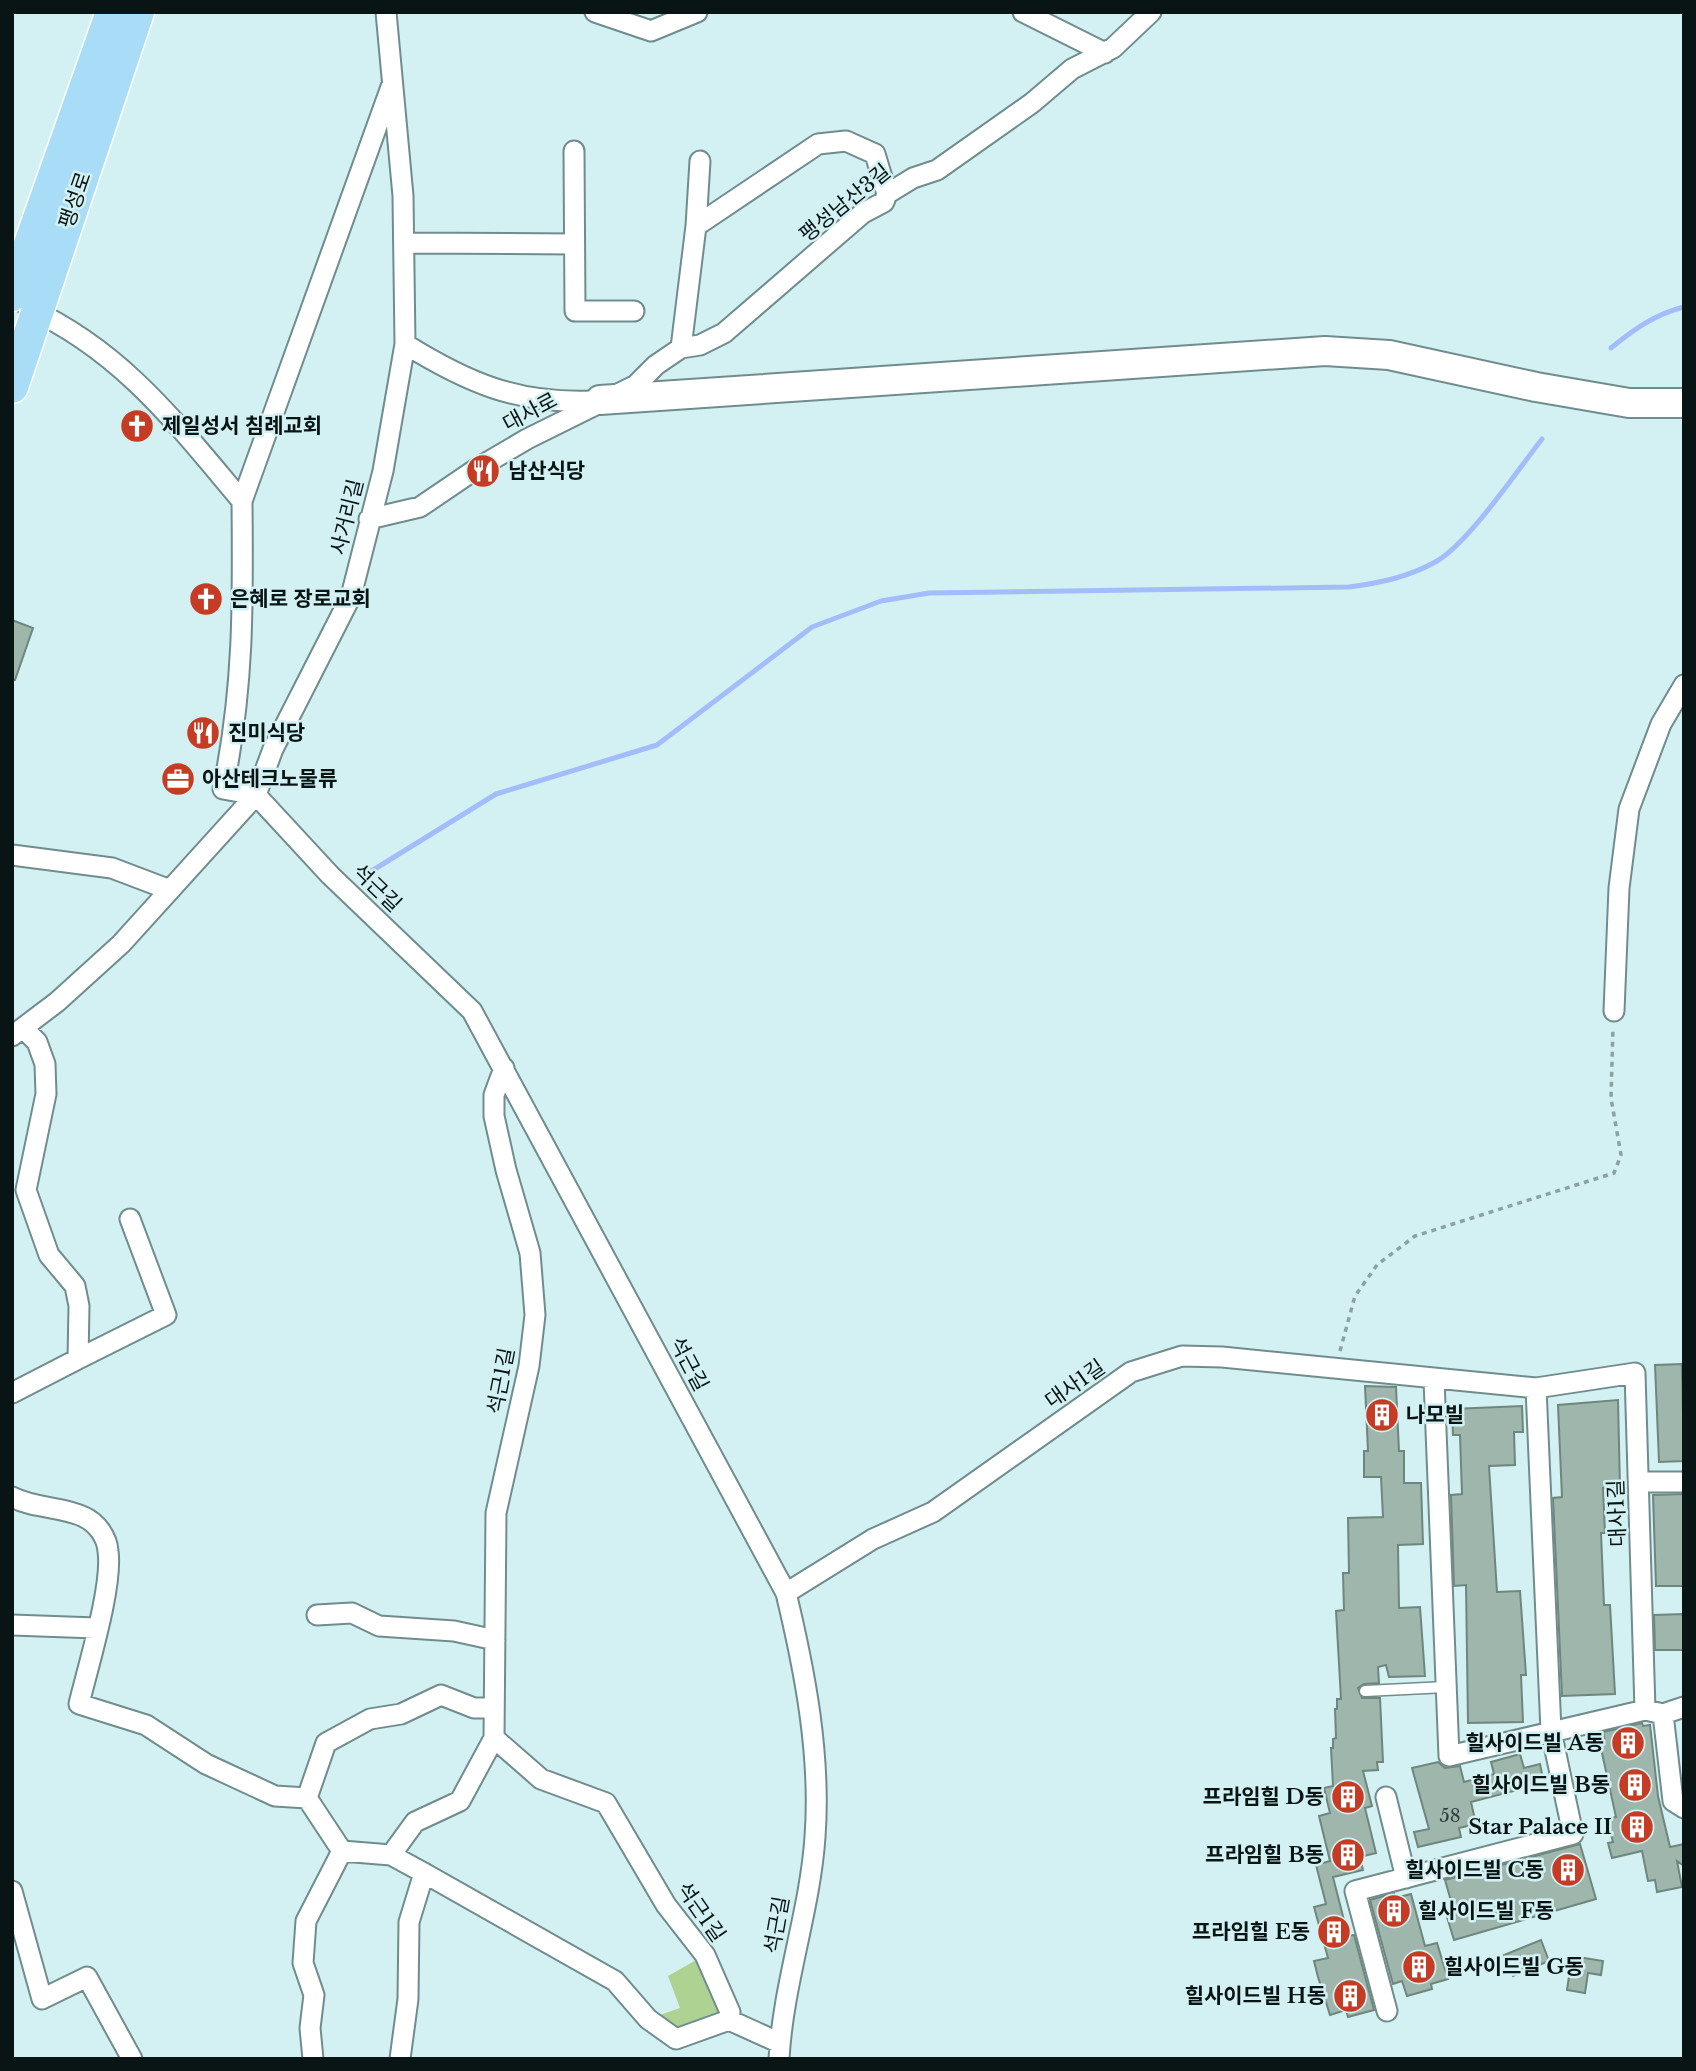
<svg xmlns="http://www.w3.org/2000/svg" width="1696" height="2071" font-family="'Libre Baskerville','Noto Sans KR',serif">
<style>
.green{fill:#aed292}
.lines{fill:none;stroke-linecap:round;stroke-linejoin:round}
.stream{stroke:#a2bdfa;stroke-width:5}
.building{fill:#9eb6ab;stroke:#6f867c;stroke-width:2}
.lane-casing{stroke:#708c8d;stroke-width:13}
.street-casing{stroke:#708c8d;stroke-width:23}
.secondary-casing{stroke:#708c8d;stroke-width:32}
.primary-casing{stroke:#fff;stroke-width:35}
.path{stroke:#8ba2a3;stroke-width:3.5;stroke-dasharray:5 5;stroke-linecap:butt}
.lane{stroke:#fff;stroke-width:10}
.street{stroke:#fff;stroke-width:19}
.secondary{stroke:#fff;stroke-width:28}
.primary{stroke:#a9dcf6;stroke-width:32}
.labels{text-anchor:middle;stroke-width:5;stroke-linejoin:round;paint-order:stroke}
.number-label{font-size:18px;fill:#2e3c3a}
.street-label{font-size:21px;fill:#091414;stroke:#d3f1f2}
.poi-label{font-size:21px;font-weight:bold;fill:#091414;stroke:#d3f1f2;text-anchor:start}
</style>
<rect width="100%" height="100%" fill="#d3f1f2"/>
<path class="green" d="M705,1955L730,2012L676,2039L648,2019L680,2008L668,1976Z"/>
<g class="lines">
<path class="stream" d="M1611,348C1633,330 1655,314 1684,307
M370,872L496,794L657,745L812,627L881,601L929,593L1349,587C1380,583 1409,577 1437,561C1469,542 1517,471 1542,439"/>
</g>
<path class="building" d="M12,620L33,628L15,680H12Z
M1682,1364L1684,1461L1659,1462L1655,1365Z
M1365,1386L1396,1387L1399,1451H1404V1483H1421L1423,1544L1398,1545L1399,1608L1420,1607L1425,1676L1389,1677L1386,1665L1378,1667L1379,1683L1364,1684L1358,1688L1362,1698H1380L1383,1762H1377L1378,1770L1363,1771L1372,1806L1365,1808L1376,1853L1360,1857L1363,1870L1333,1877L1348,1936L1354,1935L1374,2010L1348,2017L1346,2010L1330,2015L1318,1977L1314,1961L1328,1958L1314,1907L1326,1904L1316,1865L1330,1861L1319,1816L1330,1813L1324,1788L1333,1786L1331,1748H1333V1739L1336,1738L1335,1709H1337V1699H1341L1336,1611L1344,1610L1343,1573H1349L1348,1518L1383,1517L1381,1477H1364V1451H1368Z
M1618,1400L1620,1488H1603L1605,1533H1601L1604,1605H1610L1615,1694L1562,1696L1553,1498L1562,1497L1558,1405Z
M1522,1406L1523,1432H1514L1515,1465L1489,1466L1497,1592L1520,1591L1526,1675H1521L1523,1722L1468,1723L1466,1585L1454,1586L1451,1495L1462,1494L1460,1435H1453L1452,1409Z
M1684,1494V1586H1656L1653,1495Z
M1684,1614V1650H1655L1654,1615Z
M1642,1723L1643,1726L1650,1725L1658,1796L1670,1847L1684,1844V1866L1677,1861L1682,1887L1657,1892L1655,1880L1648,1881L1642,1851L1612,1858L1608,1843L1613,1842L1607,1819L1616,1817L1600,1744L1605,1743L1603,1732Z
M1520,1754L1524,1768L1540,1764L1544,1783L1471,1802L1476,1824L1459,1828L1461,1837L1418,1847L1414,1832L1429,1829L1412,1768L1438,1762L1445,1768L1460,1766L1464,1782L1494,1774L1491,1762Z
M1580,1844L1596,1899L1454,1940L1447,1917L1455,1915L1445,1880Z
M1394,1893L1395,1898L1411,1894L1425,1946L1437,1943L1448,1979L1431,1984L1432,1989L1407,1996L1402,1981L1393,1984L1370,1900Z
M1541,1940L1549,1961L1513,1976L1504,1955Z
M1572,1956L1603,1961L1601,1975L1588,1973L1585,1993L1567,1990Z"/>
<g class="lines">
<g class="lane-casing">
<path id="lane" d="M1365,1691L1446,1687"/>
</g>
<g class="street-casing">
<path id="street" d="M595,12L651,31L697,12
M1023,12L1105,53
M574,151L575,311H634
M696,226L818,144L846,141L875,154L887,194
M404,243L574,244
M28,308C122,351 176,423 242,501C243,603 244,688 223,789L256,795L330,875L472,1011L786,1593C805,1672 821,1755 815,1837C810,1911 783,1984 779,2059
M405,344C468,383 517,404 592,401
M681,348L696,226L700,161
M242,501L391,87
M369,519L420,507L476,469L527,439L636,385L656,365L681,348L700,345L724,333L863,213L884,202L887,194L913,178L937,170L1032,103L1072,69L1113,48L1151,12
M12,855L112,868L170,890
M1614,1011L1619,888L1629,809L1661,724L1684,685
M12,1036L57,1002L121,944L256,795L273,749L351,596L383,471L405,344L403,196L386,12
M78,1359L166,1315L130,1219
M12,1393L78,1359L79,1306L75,1286L49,1255L26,1190L46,1094L45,1064L37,1042L24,1029
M1639,1482H1684
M12,1497C35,1509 62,1506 84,1517C97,1523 107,1537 108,1551C113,1586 88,1666 79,1704L146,1725L206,1764L275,1796L307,1798
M786,1593L873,1539L933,1512L1131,1372L1182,1356L1222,1357L1536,1388L1635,1373L1645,1710L1449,1756L1434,1380
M317,1615L352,1613L379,1626L454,1631L495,1640
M12,1625L96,1628
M494,1708H474L441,1695L401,1714L370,1719L326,1743L307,1798L342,1851L391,1855L424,1873L615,1981L648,2019L676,2039L729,2020L780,2043
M1650,1711L1663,1714L1684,1707
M1663,1714L1673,1801L1684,1808
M494,1738L541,1779L606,1803L666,1905L705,1955L730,2012L729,2020
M1386,1797L1406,1878
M391,1855L415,1822L460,1801L494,1738L496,1513L529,1366L535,1315L530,1253L506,1170L494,1116V1095L504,1068
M12,1891L42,1999L87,1977L132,2059
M1387,2011L1355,1891L1573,1834L1551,1731L1536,1388
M313,2059L310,2028L314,1995L303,1963L306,1921L342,1851
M400,2059L408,1999L409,1922L424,1873"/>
</g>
<g class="secondary-casing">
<path id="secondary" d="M600,400L1325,351L1389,355L1536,387L1629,403H1684"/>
</g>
<g class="primary-casing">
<path id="primary" d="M12,295L112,12
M12,387L138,12"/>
</g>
<path class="path" d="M1340,1351L1355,1296L1377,1265L1415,1236L1614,1173L1621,1155L1611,1098L1613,1027"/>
<use href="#lane" class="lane"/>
<use href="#street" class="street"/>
<use href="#secondary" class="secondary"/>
<use href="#primary" class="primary"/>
</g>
<defs>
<g id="church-disc" transform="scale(1.75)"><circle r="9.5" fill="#c63b24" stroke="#d3f1f2"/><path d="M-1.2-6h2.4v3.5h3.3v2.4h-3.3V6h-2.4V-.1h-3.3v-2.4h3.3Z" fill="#fff"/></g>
<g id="restaurant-disc" transform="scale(1.75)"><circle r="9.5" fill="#c63b24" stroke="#d3f1f2"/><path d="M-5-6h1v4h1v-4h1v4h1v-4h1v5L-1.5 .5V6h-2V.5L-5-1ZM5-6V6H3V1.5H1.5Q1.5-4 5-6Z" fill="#fff"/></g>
<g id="office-disc" transform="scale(1.75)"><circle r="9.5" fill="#c63b24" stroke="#d3f1f2"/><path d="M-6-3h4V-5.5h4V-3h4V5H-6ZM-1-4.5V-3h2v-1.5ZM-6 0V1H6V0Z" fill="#fff"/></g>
<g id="building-disc" transform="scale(1.75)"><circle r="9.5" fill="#c63b24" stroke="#d3f1f2"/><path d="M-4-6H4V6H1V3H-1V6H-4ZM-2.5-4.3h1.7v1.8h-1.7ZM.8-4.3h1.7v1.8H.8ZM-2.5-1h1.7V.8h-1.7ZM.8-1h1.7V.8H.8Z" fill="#fff"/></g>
</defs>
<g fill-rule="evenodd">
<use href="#church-disc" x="137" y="426"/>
<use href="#restaurant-disc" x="483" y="471"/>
<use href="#church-disc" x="206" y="599"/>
<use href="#restaurant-disc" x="203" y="733"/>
<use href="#office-disc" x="178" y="779"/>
<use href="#building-disc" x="1382" y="1415"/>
<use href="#building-disc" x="1628" y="1743"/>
<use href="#building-disc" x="1635" y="1785"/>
<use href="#building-disc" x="1348" y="1797"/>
<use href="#building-disc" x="1637" y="1827"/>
<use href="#building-disc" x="1348" y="1855"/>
<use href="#building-disc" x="1568" y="1870"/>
<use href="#building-disc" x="1394" y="1911"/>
<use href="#building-disc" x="1334" y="1932"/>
<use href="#building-disc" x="1419" y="1967"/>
<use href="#building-disc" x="1350" y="1996"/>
</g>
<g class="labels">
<g class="number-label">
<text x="1450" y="1822">58</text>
</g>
<g class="street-label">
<text transform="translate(75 200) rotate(-71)" y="7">팽성로</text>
<text transform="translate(845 203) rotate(-39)" y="7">팽성남산3길</text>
<text transform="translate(530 412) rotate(-28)" y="7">대사로</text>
<text transform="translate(347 517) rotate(-76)" y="7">사거리길</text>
<text transform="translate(377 888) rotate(44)" y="7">석근길</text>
<text transform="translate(689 1364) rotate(62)" y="7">석근길</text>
<text transform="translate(501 1381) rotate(-79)" y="7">석근1길</text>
<text transform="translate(1075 1384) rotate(-35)" y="7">대사1길</text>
<text transform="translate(1617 1513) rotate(-92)" y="7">대사1길</text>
<text transform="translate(701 1912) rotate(55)" y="7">석근1길</text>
<text transform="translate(777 1925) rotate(-80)" y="7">석근길</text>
</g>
<g class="poi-label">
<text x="162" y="433">제일성서 침례교회</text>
<text x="508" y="478">남산식당</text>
<text x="230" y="606">은혜로 장로교회</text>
<text x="228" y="740">진미식당</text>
<text x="202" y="786">아산테크노물류</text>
<text x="1406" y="1422">나모빌</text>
<text x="1604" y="1750" text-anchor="end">힐사이드빌 A동</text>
<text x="1610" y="1792" text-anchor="end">힐사이드빌 B동</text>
<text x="1324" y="1804" text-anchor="end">프라임힐 D동</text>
<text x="1612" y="1834" text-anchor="end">Star Palace II</text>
<text x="1324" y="1862" text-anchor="end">프라임힐 B동</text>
<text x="1544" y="1877" text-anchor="end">힐사이드빌 C동</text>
<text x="1418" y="1918">힐사이드빌 F동</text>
<text x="1310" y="1939" text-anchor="end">프라임힐 E동</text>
<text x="1444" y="1974">힐사이드빌 G동</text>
<text x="1326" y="2003" text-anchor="end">힐사이드빌 H동</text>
</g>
</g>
<rect width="1696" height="2071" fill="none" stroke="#091414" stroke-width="28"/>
</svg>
